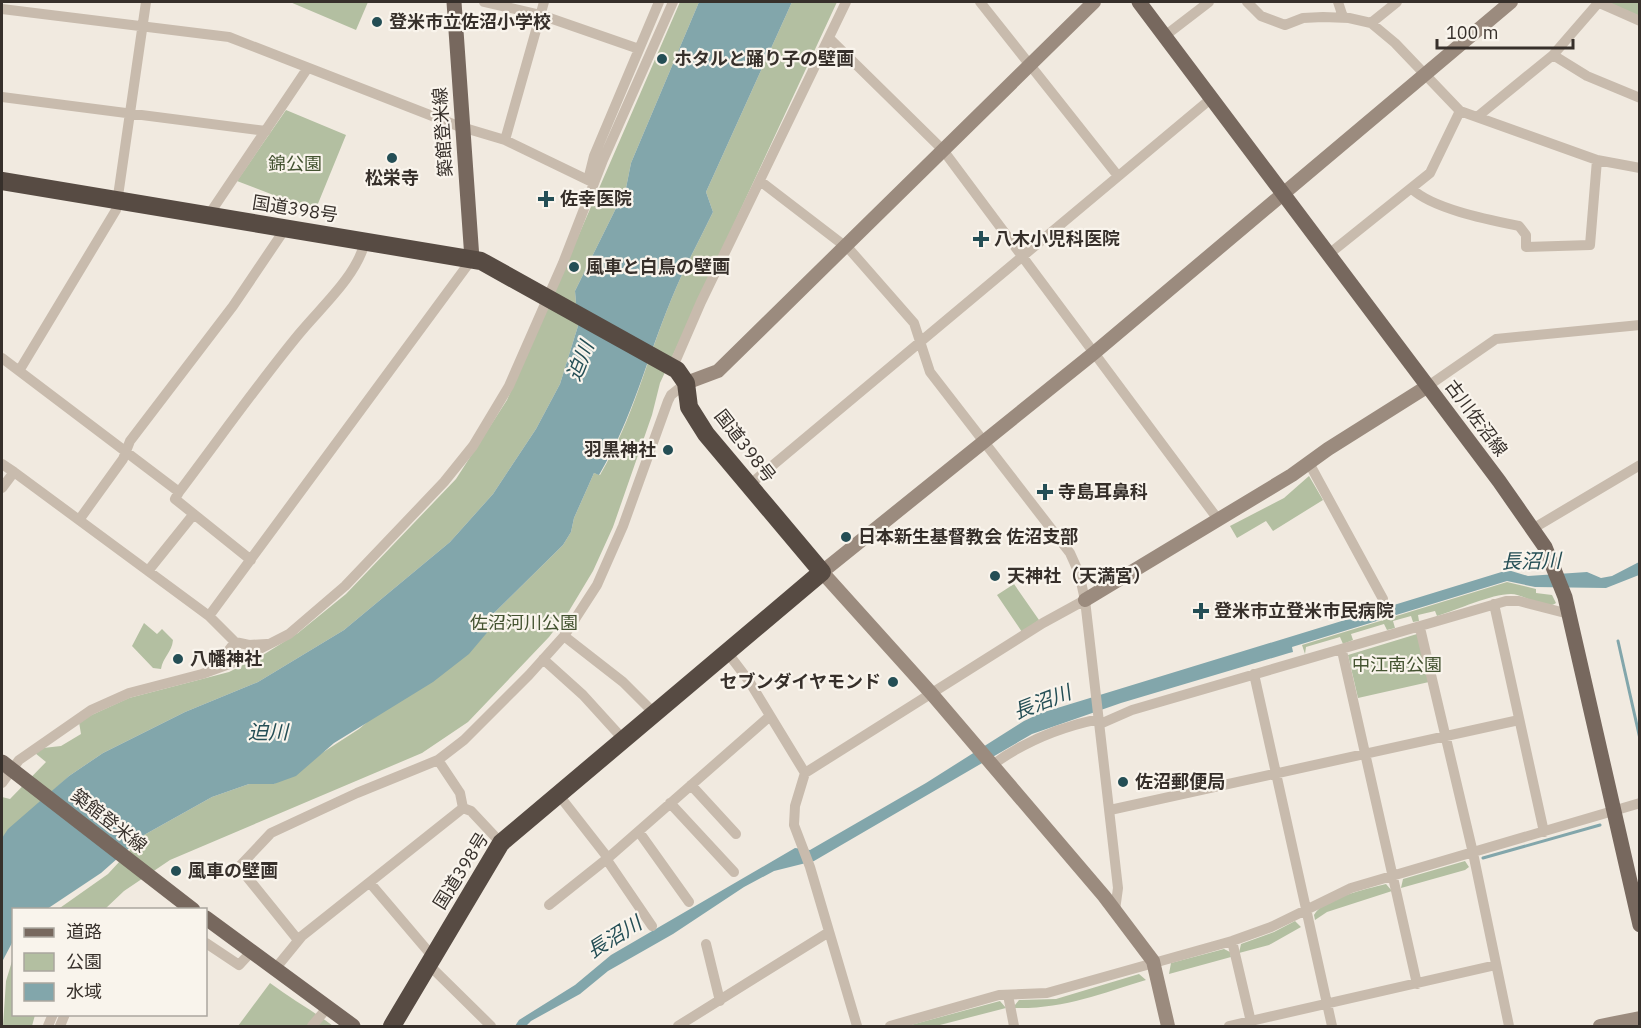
<svg xmlns="http://www.w3.org/2000/svg" width="1641" height="1028" font-family="'IBM Plex Sans','Noto Sans JP',sans-serif">
<style>
.green{fill:#b3bfa1}
.water{fill:#82a6ab}
.lines{fill:none;stroke-linecap:round;stroke-linejoin:round}
.stream{stroke:#82a6ab;stroke-width:3}
.street{stroke:#c8bbad;stroke-width:10}
.secondary{stroke:#9b8b7e;stroke-width:14}
.primary{stroke:#77685e;stroke-width:15}
.highway{stroke:#574b43;stroke-width:18}
.poi-dot{fill:#244e55;stroke:#f9f4ec;stroke-width:2}
.labels{text-anchor:middle;stroke-width:4.5;stroke-linejoin:round;paint-order:stroke}
.poi-label{font-size:18px;font-weight:bold;fill:#37302b;stroke:#f9f4ec;text-anchor:start}
.street-label{font-size:18px;fill:#37302b;stroke:#f9f4ec}
.park-label{font-size:18px;fill:#445331;stroke:#f9f4ec}
.water-label{font-size:20px;font-style:italic;fill:#244e55;stroke:#f9f4ec}
</style>
<rect width="100%" height="100%" fill="#f1eae0"/>
<path class="green" d="M290,2H368L356,30Z
M680,2H699L631,163L626,188L575,291L578,326L560,384L536,429L493,494L450,542L344,630L258,682L185,712L103,753L69,776L2,838V797L10,799L46,762L35,753L43,748L61,746L81,734L79,722L85,718L129,698L229,672L263,655L298,633L346,594L456,479L507,400Z
M792,2H837L660,383L652,415L613,527L593,571L569,611L549,637L468,722L422,753L170,860L124,891L105,909L57,910L108,874L144,835L212,797L249,784H274L359,729L494,613L563,545L571,532L574,518L594,473L600,475C633,420 647,358 671,300C683,270 699,241 713,212L706,192Z
M1609,2H1639V16L1610,3Z
M286,110L346,135L315,211L237,181Z
M1309,476L1323,500L1273,531L1266,521L1237,538L1230,526L1284,498Z
M1507,582L1536,589V593L1552,595L1556,603C1545,611 1524,594 1511,594C1491,594 1457,610 1437,616L1435,611L1418,615L1419,621L1413,622L1411,616L1393,621L1395,628L1387,630L1384,624L1351,634L1353,640L1343,644L1340,637L1306,647L1305,654L1302,645Z
M1014,584L1039,620L1022,632L997,595Z
M144,623L157,634L162,629L173,640C172,652 163,657 161,669L153,668L132,646Z
M1417,634L1429,682L1358,698L1348,655Z
M1465,861L1469,867L1465,870L1401,888L1403,879Z
M1386,884L1392,891L1327,912L1315,920L1314,915C1323,898 1367,889 1386,884Z
M1295,921L1301,927L1269,945L1239,953L1241,944L1274,932Z
M1224,949L1230,952L1231,957L1169,974L1171,963Z
M13,958L14,1014L35,1015L32,1026H3L6,981Z
M1139,974L1146,980C1100,994 1064,1009 1015,1008V1005L1019,1000L1056,999Z
M270,983C291,999 312,1010 333,1026H238Z
M1000,1001L1006,1008L936,1026H907Z"/>
<path class="water" d="M699,2H792L706,192L713,212C699,241 683,270 671,300C647,358 632,420 599,475L594,473L574,518L571,532L563,545L494,613L496,622L469,654L433,682L334,743L296,776L274,784H249L212,797L144,835L101,873L47,909L14,910L13,941L2,962V838L8,829L69,776L103,753L185,712L258,682L344,630L450,542L493,494L536,429L560,384L578,326L575,291L626,188L631,163Z
M1639,562V575L1606,588L1535,587L1507,581L1292,647L1293,652L1289,653L1121,703L1032,734L814,861L774,871L744,887L673,934L608,971L580,994L531,1021L526,1026H515L519,1020L575,985L611,955L795,848L810,850L926,783L1024,721L1041,713L1508,570L1528,576L1587,572L1601,578L1612,576Z"/>
<g class="lines">
<path class="stream" d="M1618,641L1640,739
M1483,858L1600,825"/>
<path class="street" d="M484,2L541,15L639,49
M980,2L1118,176
M1247,2L1261,16L1285,25L1303,18L1323,17L1349,18L1371,23L1395,43L1460,111L1597,160L1640,168
M1338,2L1343,17
M1597,2L1640,21
M2,9L229,37L458,126L505,140L544,2
M1371,23L1397,2
M1166,35L1209,2
M829,38L943,150L1217,518
M1553,55L1587,76L1640,98
M2,97L266,131
M1477,117L1553,55L1599,2
M505,140L594,183
M588,180L594,156L659,2
M760,181L850,250L914,323L930,372L1070,553L1079,573L1085,600L1118,888L1115,910
M1412,189C1433,209 1490,220 1519,226L1526,235V247L1590,245L1597,160
M208,216L307,69
M1329,254L1430,173L1460,111
M2,358L179,492L175,499L251,560
M670,366L675,362L701,302L846,2
M19,371L116,210L146,2
M1428,386L1496,339L1640,325
M1309,463L1383,599
M2,464L14,472
M748,486L1213,97
M2,488L14,472L209,616L235,642L222,659L212,667
M179,492C219,439 257,385 299,334C321,307 356,277 365,242
M79,520L123,459L130,441L233,306L285,229
M1534,528L1640,465
M148,571L193,515
M1494,604L1544,832
M209,616L472,259
M1420,628L1473,853L1509,1026
M564,636L623,682L654,713
M235,642L249,645L267,644
M1342,651L1417,984
M727,652L749,681L805,773L795,806L794,825L810,867L857,1026
M543,659L583,695L623,739
M1254,674L1332,1026
M1100,724L1132,710L1506,601H1519L1569,614
M991,766C1023,742 1060,727 1099,719
M805,773L1043,623L1085,600
M2,783L19,760L91,710L129,693L202,674L232,663L289,634L345,586L444,482L473,446L509,386L563,263L603,160L673,2
M691,785L736,834
M558,794L608,858L770,716
M670,803L734,872
M463,808L471,811L501,843
M1110,810L1519,720
M639,832L689,902
M607,860L652,926
M370,883L433,957
M549,905L608,858
M298,940L239,867L271,833L357,793L438,760L464,740L529,675L564,636L597,585L623,526L668,401L671,395L686,383
M1232,941L1251,1022
M206,943L239,965L251,952
M706,944L720,1001
M429,965L491,1026
M275,969L302,936L463,808L460,793L438,760
M1008,995L1014,1026
M48,1026L53,1014
M60,1026L65,1014
M312,1026L327,1008
M678,1026L829,932
M890,1026L999,995L1047,993L1232,941L1271,927L1351,888L1640,803
M1229,1026L1496,965"/>
<path class="secondary" d="M686,383L718,371L1094,2
M1085,600L1292,475L1328,449L1428,386
M1168,1026L1153,961L1104,896L931,693L822,572L1094,353L1511,2
M1600,1026L1640,1018"/>
<path class="primary" d="M454,2L472,259
M1139,2L1499,481L1545,547L1565,597L1640,925
M2,762L193,910
M206,918L353,1026"/>
<path class="highway" d="M2,181L481,261L677,370L686,383L689,407L706,434L822,572L501,843L392,1026"/>
</g>
<g class="poi-dot">
<circle cx="377" cy="22" r="6"/>
<circle cx="662" cy="59" r="6"/>
<circle cx="392" cy="158" r="6"/>
<path d="M543 190h6v6h6v6h-6v6h-6v-6h-6v-6h6z"/>
<path d="M978 230h6v6h6v6h-6v6h-6v-6h-6v-6h6z"/>
<circle cx="574" cy="267" r="6"/>
<circle cx="668" cy="450" r="6"/>
<path d="M1042 483h6v6h6v6h-6v6h-6v-6h-6v-6h6z"/>
<circle cx="846" cy="537" r="6"/>
<circle cx="995" cy="576" r="6"/>
<path d="M1198 602h6v6h6v6h-6v6h-6v-6h-6v-6h6z"/>
<circle cx="178" cy="659" r="6"/>
<circle cx="893" cy="682" r="6"/>
<circle cx="1123" cy="782" r="6"/>
<circle cx="176" cy="871" r="6"/>
</g>
<g class="labels">
<g class="poi-label">
<text x="389" y="28">登米市立佐沼小学校</text>
<text x="674" y="65">ホタルと踊り子の壁画</text>
<text x="392" y="184" text-anchor="middle">松栄寺</text>
<text x="560" y="205">佐幸医院</text>
<text x="994" y="245">八木小児科医院</text>
<text x="586" y="273">風車と白鳥の壁画</text>
<text x="656" y="456" text-anchor="end">羽黒神社</text>
<text x="1058" y="498">寺島耳鼻科</text>
<text x="858" y="543">日本新生基督教会 佐沼支部</text>
<text x="1007" y="582">天神社（天満宮）</text>
<text x="1214" y="617">登米市立登米市民病院</text>
<text x="190" y="665">八幡神社</text>
<text x="881" y="688" text-anchor="end">セブンダイヤモンド</text>
<text x="1135" y="788">佐沼郵便局</text>
<text x="188" y="877">風車の壁画</text>
</g>
<g class="street-label">
<text transform="translate(443 132) rotate(-94)" y="6">築館登米線</text>
<text transform="translate(295 209) rotate(9)" y="6">国道398号</text>
<text transform="translate(1476 418) rotate(53)" y="6">古川佐沼線</text>
<text transform="translate(745 446) rotate(52)" y="6">国道398号</text>
<text transform="translate(109 821) rotate(38)" y="6">築館登米線</text>
<text transform="translate(461 871) rotate(-58)" y="6">国道398号</text>
</g>
<g class="park-label">
<text x="295" y="170">錦公園</text>
<text x="524" y="629">佐沼河川公園</text>
<text x="1397" y="671">中江南公園</text>
</g>
<g class="water-label">
<text transform="translate(580 361) rotate(-68)" y="7">迫川</text>
<text transform="translate(1531 561) rotate(-1)" y="7">長沼川</text>
<text transform="translate(1042 702) rotate(-21)" y="7">長沼川</text>
<text x="268" y="739">迫川</text>
<text transform="translate(614 937) rotate(-32)" y="7">長沼川</text>
</g>
</g>
<rect width="1641" height="1028" fill="none" stroke="#37302b" stroke-width="6"/>
<rect x="12" y="908" width="195" height="108" fill="#f9f4ec" stroke="#aba69f" stroke-width="1.5"/>
<rect x="24" y="928" width="30" height="9" fill="#77685e" stroke="#aba69f" stroke-width="1.5"/>
<text x="66" y="938" font-size="18" fill="#37302b">道路</text>
<rect x="24" y="953" width="30" height="18" fill="#b3bfa1" stroke="#aba69f" stroke-width="1.5"/>
<text x="66" y="968" font-size="18" fill="#37302b">公園</text>
<rect x="24" y="983" width="30" height="18" fill="#82a6ab" stroke="#aba69f" stroke-width="1.5"/>
<text x="66" y="998" font-size="18" fill="#37302b">水域</text>
<path d="M1437 39v9h136v-9" fill="none" stroke="#37302b" stroke-width="3"/>
<text x="1446" y="39" font-size="18" fill="#37302b" stroke="#f9f4ec" stroke-width="4.5" paint-order="stroke">100 m</text>
</svg>
